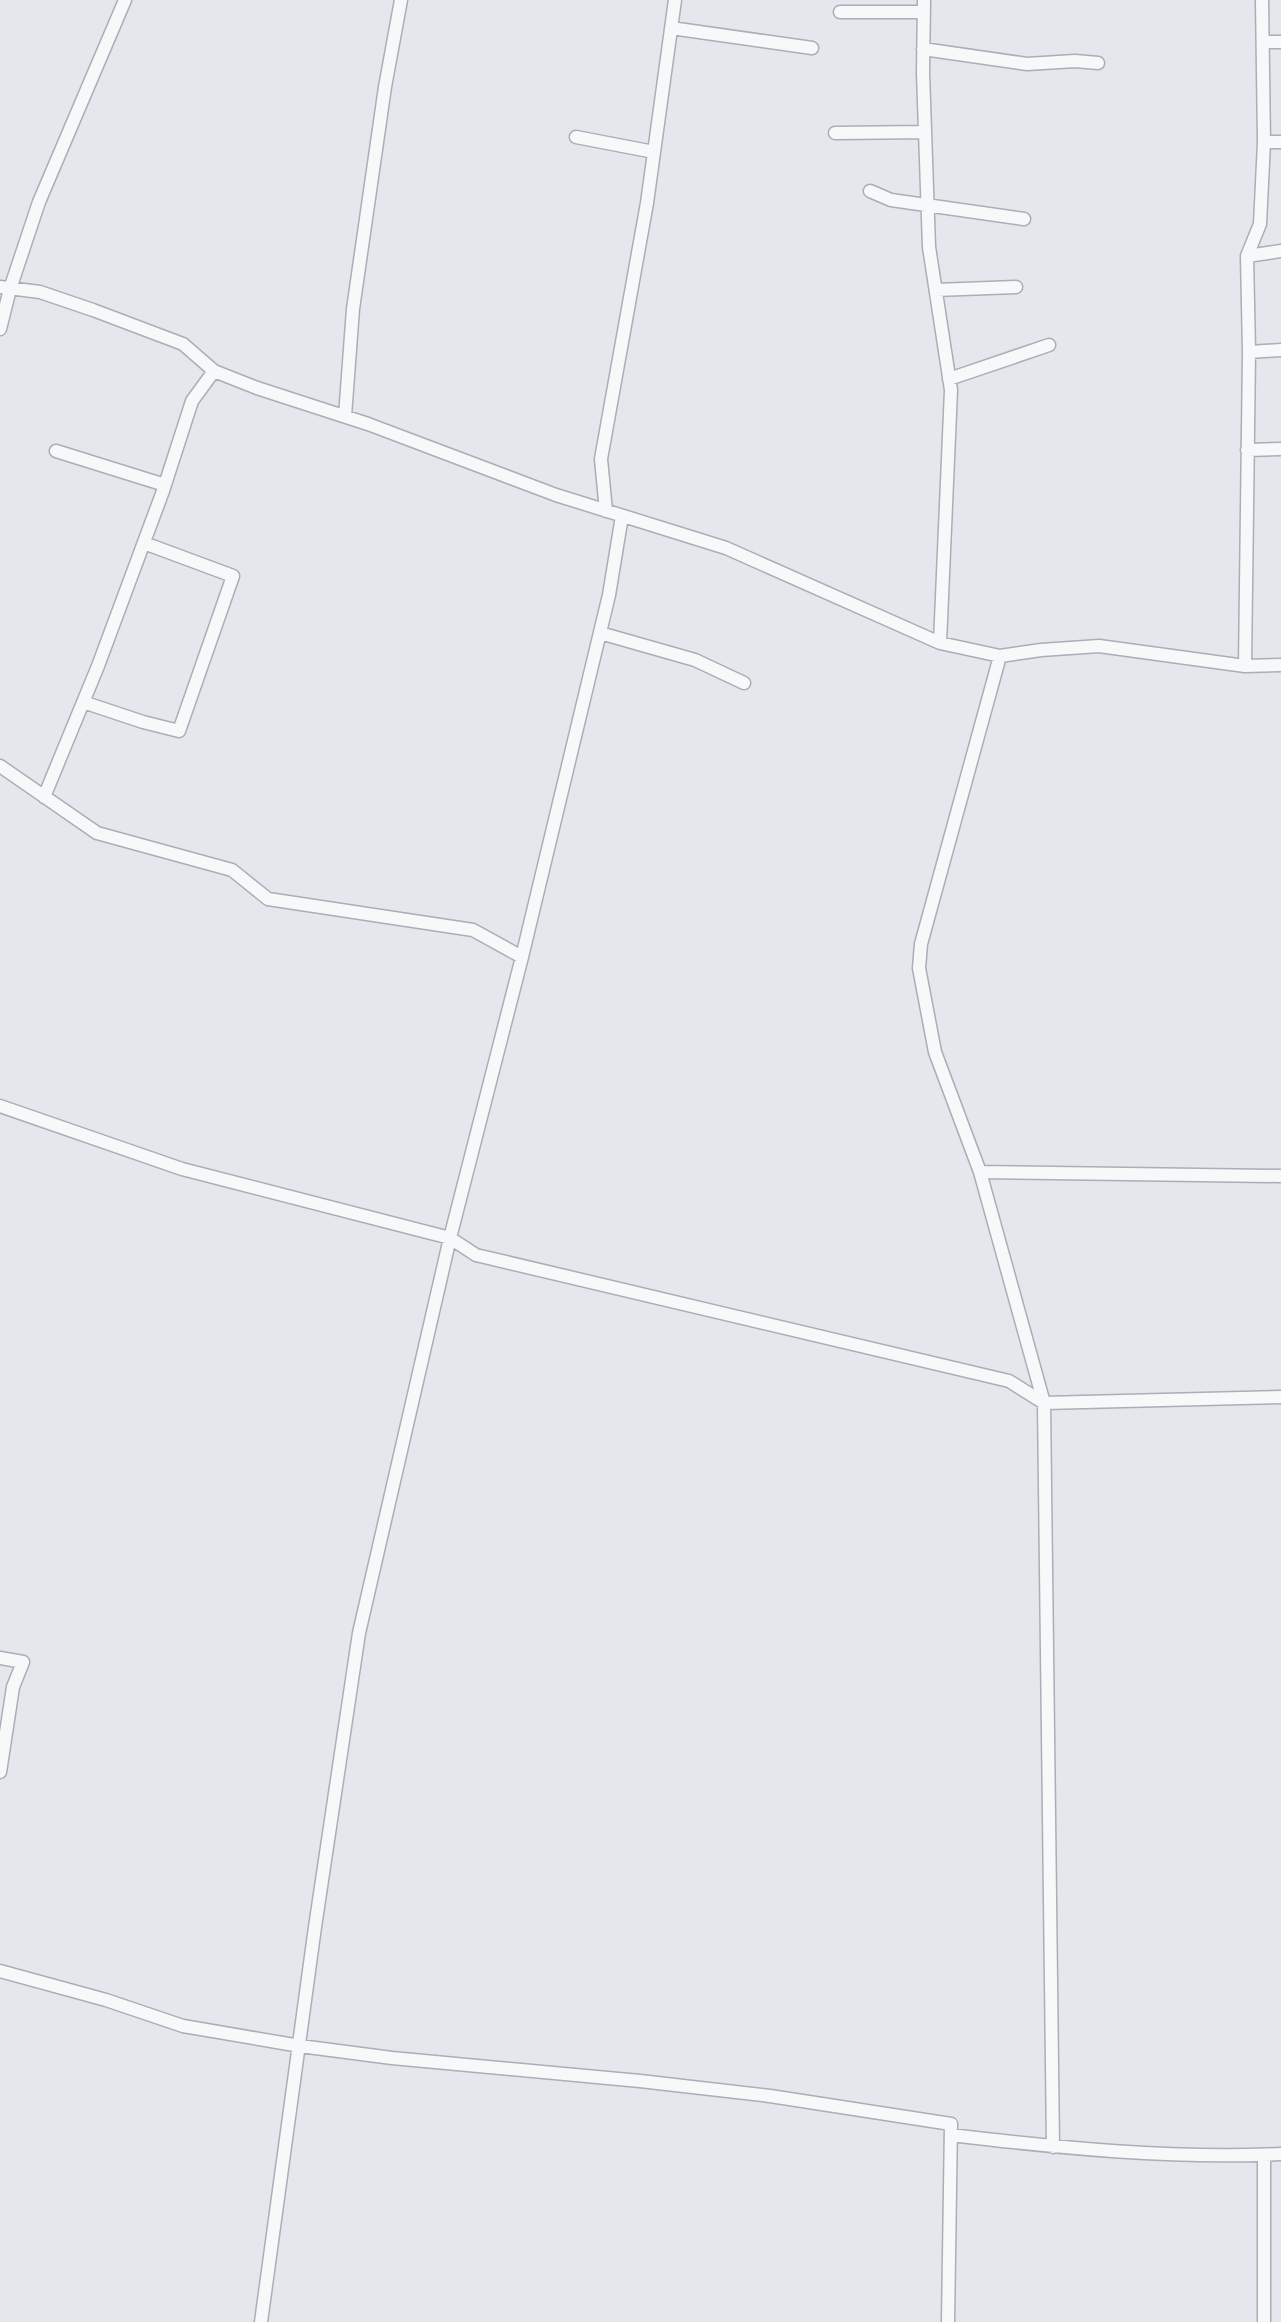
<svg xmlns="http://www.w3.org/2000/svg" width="1281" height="2322" font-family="'Space Grotesk',sans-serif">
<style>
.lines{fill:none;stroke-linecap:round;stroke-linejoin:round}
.minor-casing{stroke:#a9aeb7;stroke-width:15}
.minor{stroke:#f7f8fa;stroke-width:12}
</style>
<rect width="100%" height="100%" fill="#e4e7ec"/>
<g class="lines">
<g class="minor-casing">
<path id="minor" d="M924,0L923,73L929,247L951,390L940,643
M840,12H924
M671,28L812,48
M1263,42H1281
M923,49L1027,64L1075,61L1098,63
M835,133L925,132
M576,137L654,152
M1264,142H1281
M870,191L891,200L1024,219
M1247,256L1281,251
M0,287L40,292L93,310L183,344L214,371L257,388L368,424L556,495L726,548L940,643L1000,656L1041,650L1099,646L1245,666L1281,665
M936,290L1016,287
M0,329L10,289L39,202L125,0
M1249,352L1281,350
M949,379L1049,345
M345,416L353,309L385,87L401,0
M1247,450L1281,449
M56,451L165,485
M606,511L601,459L647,203L675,0
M600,633L695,660L744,683
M1000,656L921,944L919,968L935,1052L980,1172L1044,1403L1053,2147
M1245,666L1249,352L1247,256L1260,224L1264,142L1262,0
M83,702L143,722L179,731L233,576L144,543
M0,766L97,833L232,870L268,899L473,930L522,957
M44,797L98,666L163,491L192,401L214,371
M0,1106L182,1169L450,1238L476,1255L1009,1381L1044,1403L1281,1397
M980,1172L1281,1176
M0,1658L23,1662L13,1687L0,1772
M0,1971L106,2000L183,2026L300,2046L392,2058L640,2081L770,2096L951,2124L948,2322
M951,2135C1060,2148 1171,2159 1281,2154
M261,2322L315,1927L359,1633L450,1238L522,957L609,595L622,516
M1264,2322V2155"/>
</g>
<use href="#minor" class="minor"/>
</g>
</svg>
